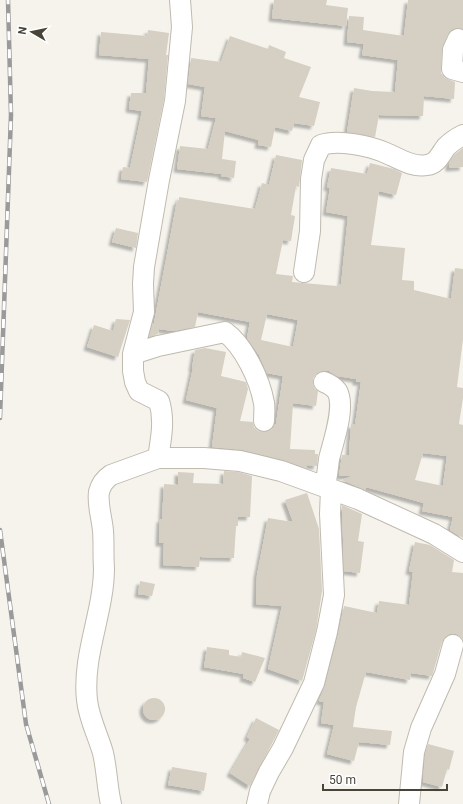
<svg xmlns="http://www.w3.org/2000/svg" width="463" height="804" font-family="Roboto,sans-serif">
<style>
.building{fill:#d6cfc3;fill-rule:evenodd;filter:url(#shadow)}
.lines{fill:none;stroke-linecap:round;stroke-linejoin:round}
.minor-casing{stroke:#c0baaf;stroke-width:22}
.minor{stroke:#fff;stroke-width:20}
.rail-casing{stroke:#9a9a9a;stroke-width:4.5}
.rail{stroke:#fff;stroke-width:3;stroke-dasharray:9;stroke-linecap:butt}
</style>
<defs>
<filter id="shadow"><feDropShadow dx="-3.5" dy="3.5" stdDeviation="1" flood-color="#0004"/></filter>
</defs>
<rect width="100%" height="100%" fill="#f5f3ec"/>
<path class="building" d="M274,0H327L326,5L348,8L346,26L272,18Z
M408,0H463V29L457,28L451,30L448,34L442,49L441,73L445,78L455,82L454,99L424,96L423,116L379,115L375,137L347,132L354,88L372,91L395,92L398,60L362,55L364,44L347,42L349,16L364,17L363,30L404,36Z
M148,30L169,33L166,55H168L164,99L147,182L121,179L123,167L130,168L142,111L129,109L131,93H146L149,59L99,55L101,32L147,36Z
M230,36L268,49L269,45L286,52L284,58L311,67L299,97L320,102L314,126L294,123L292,131L275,127L271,147L258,145L259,140L225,131L222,159L236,161L234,178L221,176L222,174L177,169L180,146L208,149L216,118L201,116L205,87L188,84L191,58L221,62Z
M463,148V167L449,168V163L453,156Z
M276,155L302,160L299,187L296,186L291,215L295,216L291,241L283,240L276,274L293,276L292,282L337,286V284L341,285L348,216L326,212L330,188L327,187L331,168L367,174L370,163L394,169L402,173L396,195L379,191L371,245L405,248L402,280L414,281V290L451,299L455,268L463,269V339L457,387L463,388V398L459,424L463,425V538L450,530L453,517L422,511L424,503L366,487V490L342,480L352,476H339L342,455H349L351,424L355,425L361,382H356V379L337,376L329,371H322L317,373L313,378V384L315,389L318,391L316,406L293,403L290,449L315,450V454H318L317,466L307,465L306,468L284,460L243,450L212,447L217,408L186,400L193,368H192L195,350L205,348L226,352L221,376L246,382L248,389L240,421L253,422L254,427L258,431L263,432L270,431L274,427L275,424H276L283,376L267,373L259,355L247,338L250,322L198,312L195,327L173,331L159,329L158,334L149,337L153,323H154L177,201H179V197L255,209L262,183L269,185ZM267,314L298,320L293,347L261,340ZM423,453L447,456L443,486L415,480Z
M116,228L138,233L136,248L112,242Z
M116,319L130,320L118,357L87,347L94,325L113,331Z
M224,471L238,472L252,476L250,517H238V526H236L234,558L200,557L199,567L163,565L164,543H159L160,519H162L164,484L178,485V472L194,473L193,483L223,484Z
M307,493L319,529L322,591L316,630L302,681L268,669L282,606L256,604L257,575L268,518L293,522L285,500Z
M342,505L362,514L358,541L364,542L360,573L344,571Z
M415,542L430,545L454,560L452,572L463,573V640L461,637L456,634H450L445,637L442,642L432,676L411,673L410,680L366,672L356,707L353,727L392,731L390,745L359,742L354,761L327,754L334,725L321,723L324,702L319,701L325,686L338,635L344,606L377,613L379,601L409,605L413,572L409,571Z
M140,581L155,584L152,596L138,594Z
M207,647L229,650V655L241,657L242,652L265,658L255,682L243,678L244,674L204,667Z
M143 709a11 11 0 1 1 22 0a11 11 0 1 1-22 0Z
M256,718L279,730L250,786L230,773L250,739L247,737Z
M428,744L454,751L449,770L447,769L442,787L423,782L425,754Z
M172,767L207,773L204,791L168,785Z"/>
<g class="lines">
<g class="minor-casing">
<path id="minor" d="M458,39L453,50L452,69L463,72
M304,272L310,231L311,179L314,160L321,145C338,139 370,146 386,153C398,158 413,168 427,165C437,164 440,155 446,147C451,142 457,138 463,135
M133,354L158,346L225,332C244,346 260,380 264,403C265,408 264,415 264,421
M324,382C329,384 334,387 337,391C346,407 333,442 329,459C328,468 327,477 325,486
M158,458C161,439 165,420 159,401L139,391L135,382L133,371V354L144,312L143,284L144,267L159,180L175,101L182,27L180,0
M111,804C107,787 107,770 103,753C98,735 89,719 87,700C82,655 104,612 104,568C103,555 104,543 103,531C102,518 97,504 99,492C101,484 105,479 111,475L158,458H204L240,461L281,471L358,499L434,534L463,552
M257,804L260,791L269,772L283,748L314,683L327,632L334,595L330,514L331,489
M409,804L414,752L421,728L445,674L453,645"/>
</g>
<use href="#minor" class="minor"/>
<g class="rail-casing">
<path id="rail" d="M0,418L11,115L8,0
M0,530L26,724L49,804"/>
</g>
<use href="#rail" class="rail"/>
</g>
<g transform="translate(32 32) rotate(279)" stroke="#ffffff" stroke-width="3" paint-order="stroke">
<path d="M0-3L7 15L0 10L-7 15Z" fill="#49443a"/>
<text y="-6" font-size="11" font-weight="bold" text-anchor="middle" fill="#49443a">N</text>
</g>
<path d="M323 784v6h124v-6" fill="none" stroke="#49443a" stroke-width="2"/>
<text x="329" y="784" font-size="12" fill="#49443a" stroke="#ffffff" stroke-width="3" paint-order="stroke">50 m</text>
</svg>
